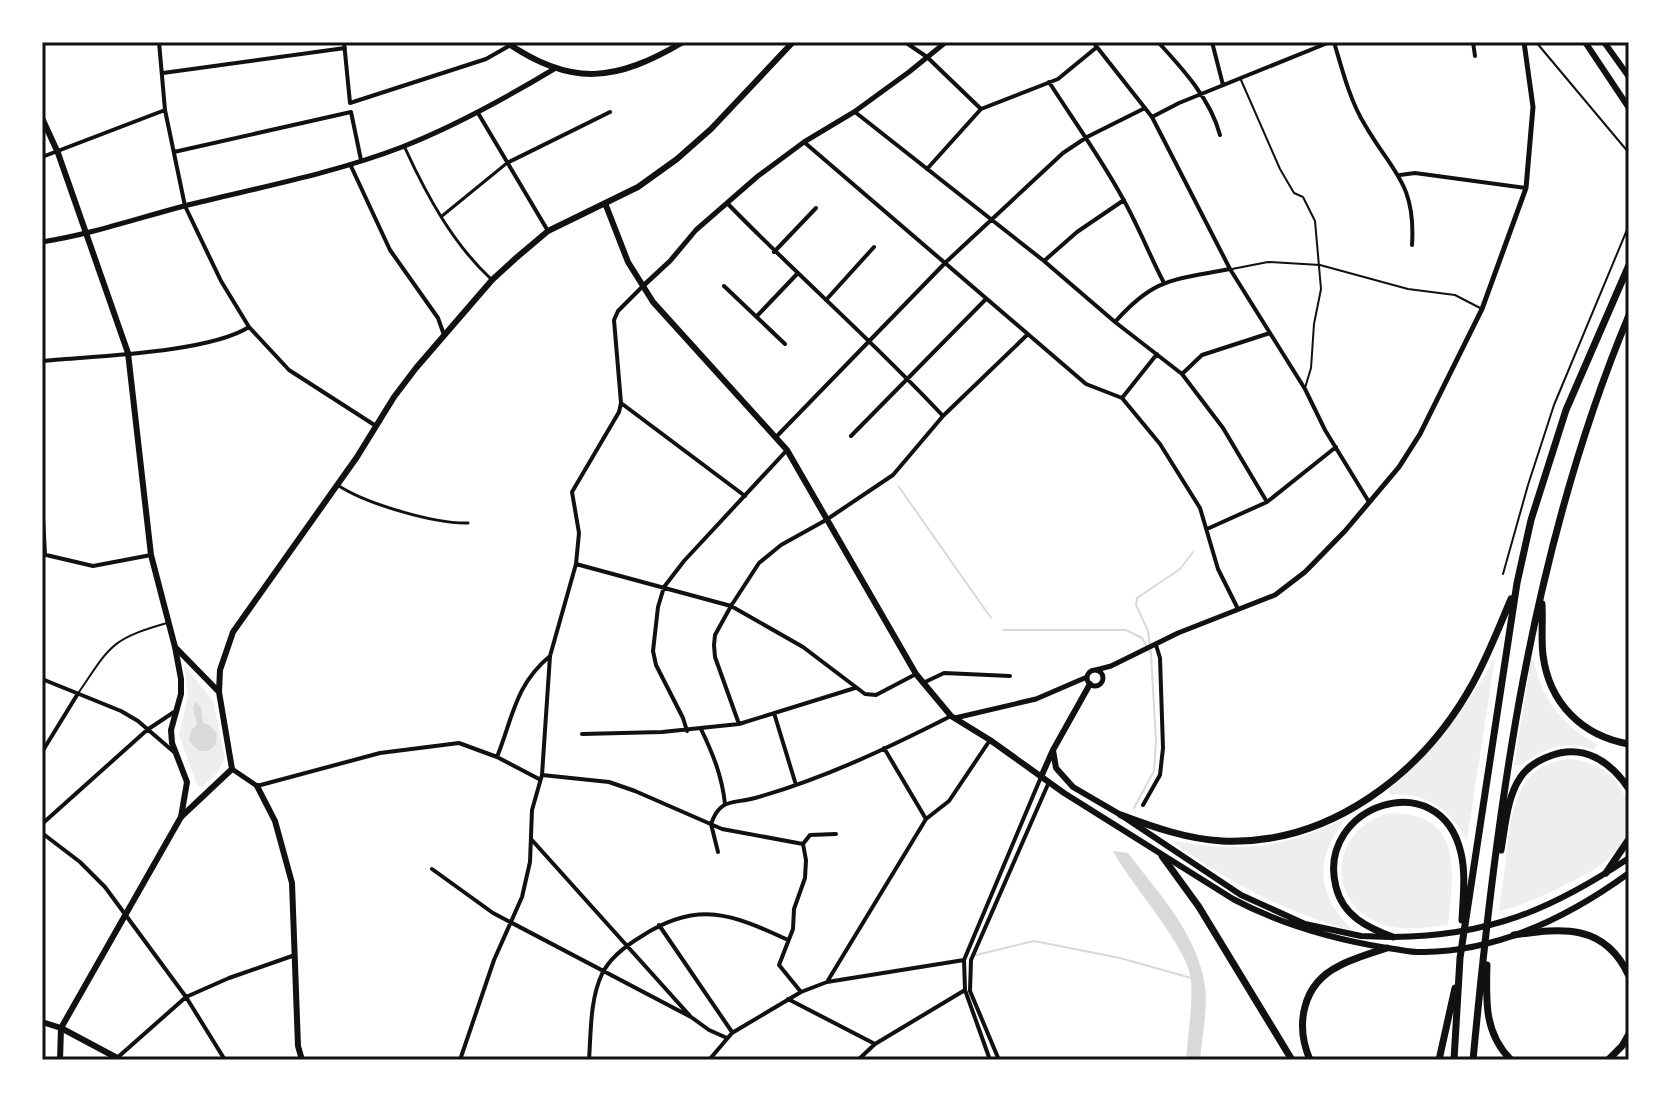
<svg xmlns="http://www.w3.org/2000/svg" width="1671" height="1102" font-family="'PT Sans',sans-serif">
<style>
.green{fill:#eee}
.water{fill:#d9d9d9}
.lines{fill:none;stroke-linecap:round;stroke-linejoin:round}
.stream{stroke:#d9d9d9;stroke-width:2}
.service{stroke:#111;stroke-width:2}
.pedestrian{stroke:#111;stroke-width:3}
.minor{stroke:#111;stroke-width:4}
.tertiary{stroke:#111;stroke-width:5}
.secondary{stroke:#111;stroke-width:6}
.primary{stroke:#111;stroke-width:6}
.motorway{stroke:#111;stroke-width:7}
.neatline{fill:none;stroke:#111;stroke-width:3}
</style>
<rect width="100%" height="100%" fill="#fff"/>
<path class="green" d="M1495,658L1467,840C1450,809 1427,793 1390,794L1389,789C1437,746 1462,714 1495,658Z
M1531,660L1534,661C1541,698 1563,727 1597,744L1594,750C1567,740 1543,747 1521,766L1514,765Z
M184,665L213,701L225,758L217,773L201,788L197,785L179,735L188,696Z
M1570,759C1591,761 1611,770 1621,789C1650,842 1602,867 1563,886C1542,896 1522,906 1499,911C1502,890 1505,869 1507,848C1513,805 1518,764 1570,759Z
M1391,813C1465,814 1453,874 1448,925C1429,927 1406,931 1387,926C1324,908 1328,827 1391,813Z
M1345,819C1314,861 1316,894 1353,931C1281,910 1236,886 1175,844L1176,841C1245,853 1282,848 1345,819Z"/>
<path class="water" d="M195,701L201,707L203,723L209,725L217,734L216,744L208,751H199L189,741L191,730L197,725L193,708Z
M1113,851L1128,853C1159,894 1197,933 1205,986C1208,1009 1202,1037 1200,1060H1186C1188,1034 1193,1005 1191,979C1188,947 1131,885 1113,851Z"/>
<g class="lines">
<path class="stream" d="M899,487L991,618
M1003,630H1126L1142,638L1151,654L1156,741L1154,771L1134,808
M1151,653L1148,631L1136,605L1137,598L1180,569L1193,552
M976,955L1034,941L1120,958L1191,978"/>
<path class="service" d="M1536,42L1629,153
M1241,80L1280,169L1294,193L1303,197L1315,221L1321,289L1314,324L1311,368L1305,388
M1232,269L1268,262L1320,265L1408,289L1455,295L1482,309
M1503,574L1528,485L1554,405L1629,225
M79,692C111,645 111,639 167,623"/>
<path class="pedestrian" d="M405,148C427,196 453,244 492,280
M442,216L507,163
M339,486C367,504 435,524 468,523"/>
<path class="minor" d="M159,42L165,110L185,206L221,281L249,327L289,370L376,426
M344,42L350,103
M905,42L927,57L981,109
M1093,42L1152,117L1230,269L1305,389L1325,430L1369,502
M1158,42C1183,69 1211,100 1220,135
M1212,42L1223,85
M1334,42C1342,69 1350,101 1365,125C1392,172 1416,183 1412,245
M1473,42L1475,56
M163,73L345,48
M1049,82C1074,121 1100,157 1122,197C1138,225 1149,254 1163,281
M350,103L486,59L516,42
M351,112L361,160
M855,112L1044,261L1115,322L1182,374L1223,428L1267,502
M478,113L548,231
M1152,117L1179,103L1330,42
M804,142L1086,384L1122,398L1160,444L1200,508L1218,569L1238,609
M174,152L351,112
M42,157L165,110
M507,163L610,112
M350,164L390,250L438,318L444,335
M927,169L981,109L1058,79L1097,47
M1400,175L1415,173L1526,188
M727,203C798,276 874,342 943,416
M774,252L816,208
M1044,261L1077,232L1124,200
M724,286L785,344
M826,300L874,247
M757,316L797,274
M1115,322C1155,277 1173,280 1230,269
M42,361C94,356 208,353 249,327
M1182,374L1202,355L1270,333
M1122,398L1157,354
M621,403L745,496
M777,436L946,262L1063,153L1087,137L1145,108
M851,436L986,299
M42,500L45,554
M1207,529L1267,502L1336,447
M42,554L93,566L151,555
M576,564L731,606L803,647L865,694L876,695L916,674
M42,679L121,711L138,721L174,752
M923,683L944,673L1010,676
M774,713L796,785
M739,724L715,657L714,645L715,635L731,606L759,563L781,545L826,520L893,475L943,416L1027,335
M701,729C713,754 722,776 725,804
M687,731L683,718L656,665L653,651L658,607L664,587L684,561L787,450
M582,734L662,732L739,724L855,688
M884,748L926,819
M42,752L77,695
M497,757C513,717 515,685 550,656
M542,775L609,782L635,791L722,829L803,844L810,835L836,834
M257,786L380,753L459,743L497,757L539,779
M1143,805L1160,775L1163,748L1160,658L1156,645
M42,824L147,730L174,712
M711,824C720,798 732,804 755,798C823,779 888,748 951,716
M711,824L718,852
M42,833L80,862L105,887L186,997L225,1060
M531,839L691,1017L709,1030L727,1038
M432,869L493,913L691,1017
M659,925L732,1032
M827,982L926,819L949,801L990,740
M801,992L779,965L793,929L794,909L805,878L806,860L803,844
M788,999L875,1044
M117,1058L186,997L229,978L295,955
M460,1060L494,960L522,897L530,862L532,810L542,775L550,656L576,564L579,533L572,492L619,412L621,403L614,320L618,311L643,286
M589,1060C591,1032 590,999 602,974C610,957 627,945 642,936C698,900 732,914 788,940
M709,1060L732,1033L801,992L827,982L964,960
M858,1060L875,1044L965,990
M990,1060L965,990L964,960L1041,777
M999,1060L970,991L971,960L1049,782"/>
<path class="tertiary" d="M42,242C92,234 135,219 184,206C256,188 332,174 402,147C455,126 506,98 554,69
M643,286L670,261L696,230L758,176L804,142L854,112L909,72L946,42
M1087 678a8 8 0 1 1 16 0a8 8 0 1 1-16 0Z
M1096,670L1111,666L1178,633L1275,595L1305,572L1345,531L1399,467L1420,434L1482,309L1526,188L1533,107L1524,42
M955,718L1036,699L1087,677
M232,769L257,786"/>
<path class="secondary" d="M506,42C572,88 617,81 683,42
M605,203L628,262L653,302L787,450L916,674L951,716L990,740L1064,793L1233,899C1282,925 1332,939 1387,948
M175,647L219,692
M1053,750L1056,768L1073,787L1121,815L1241,895L1305,924L1361,936L1390,937
M1041,777L1053,750L1090,684
M257,786L275,821L292,883L298,1046L302,1060
M181,817L232,769L219,692L220,670L233,632L357,457L394,397L416,368L492,280L516,258L548,231L638,187L677,159L711,129L793,42
M42,1022L61,1028L121,1060"/>
<path class="primary" d="M1585,42L1629,108
M1604,42L1629,77
M42,118L58,153L128,353L151,555L175,647L181,679V694L171,730L172,743L187,782L181,817L61,1028L60,1060
M1393,937C1489,936 1551,910 1629,858
M1387,948C1399,949 1412,953 1424,952C1499,951 1570,916 1629,873"/>
<path class="motorway" d="M1542,604C1543,621 1541,638 1543,655C1549,703 1582,736 1629,744
M1121,815C1153,827 1187,839 1222,841C1329,846 1423,774 1473,683C1488,656 1499,627 1511,599
M1501,850C1505,828 1507,797 1520,778C1527,767 1539,760 1550,756C1584,743 1611,762 1629,789
M1162,856L1199,907L1292,1060
M1606,873L1629,839
M1514,935C1562,928 1605,923 1629,976
M1393,937C1368,928 1343,916 1336,887C1315,806 1440,762 1461,853C1466,874 1463,898 1462,920
M1487,965C1486,1001 1484,1033 1511,1060
M1310,1060C1295,1025 1302,984 1339,966C1354,958 1372,953 1387,948
M1439,1060L1455,988
M1454,1060L1460,958L1517,583L1531,520L1566,410L1629,265
M1473,1060C1497,807 1530,552 1629,315
M1608,1060L1622,1046L1629,1034"/>
</g>
<rect width="1671" height="1102" fill="none" stroke="#ffffff" stroke-width="88"/>
<rect x="44" y="44" width="1583" height="1014" class="neatline"/>
</svg>
